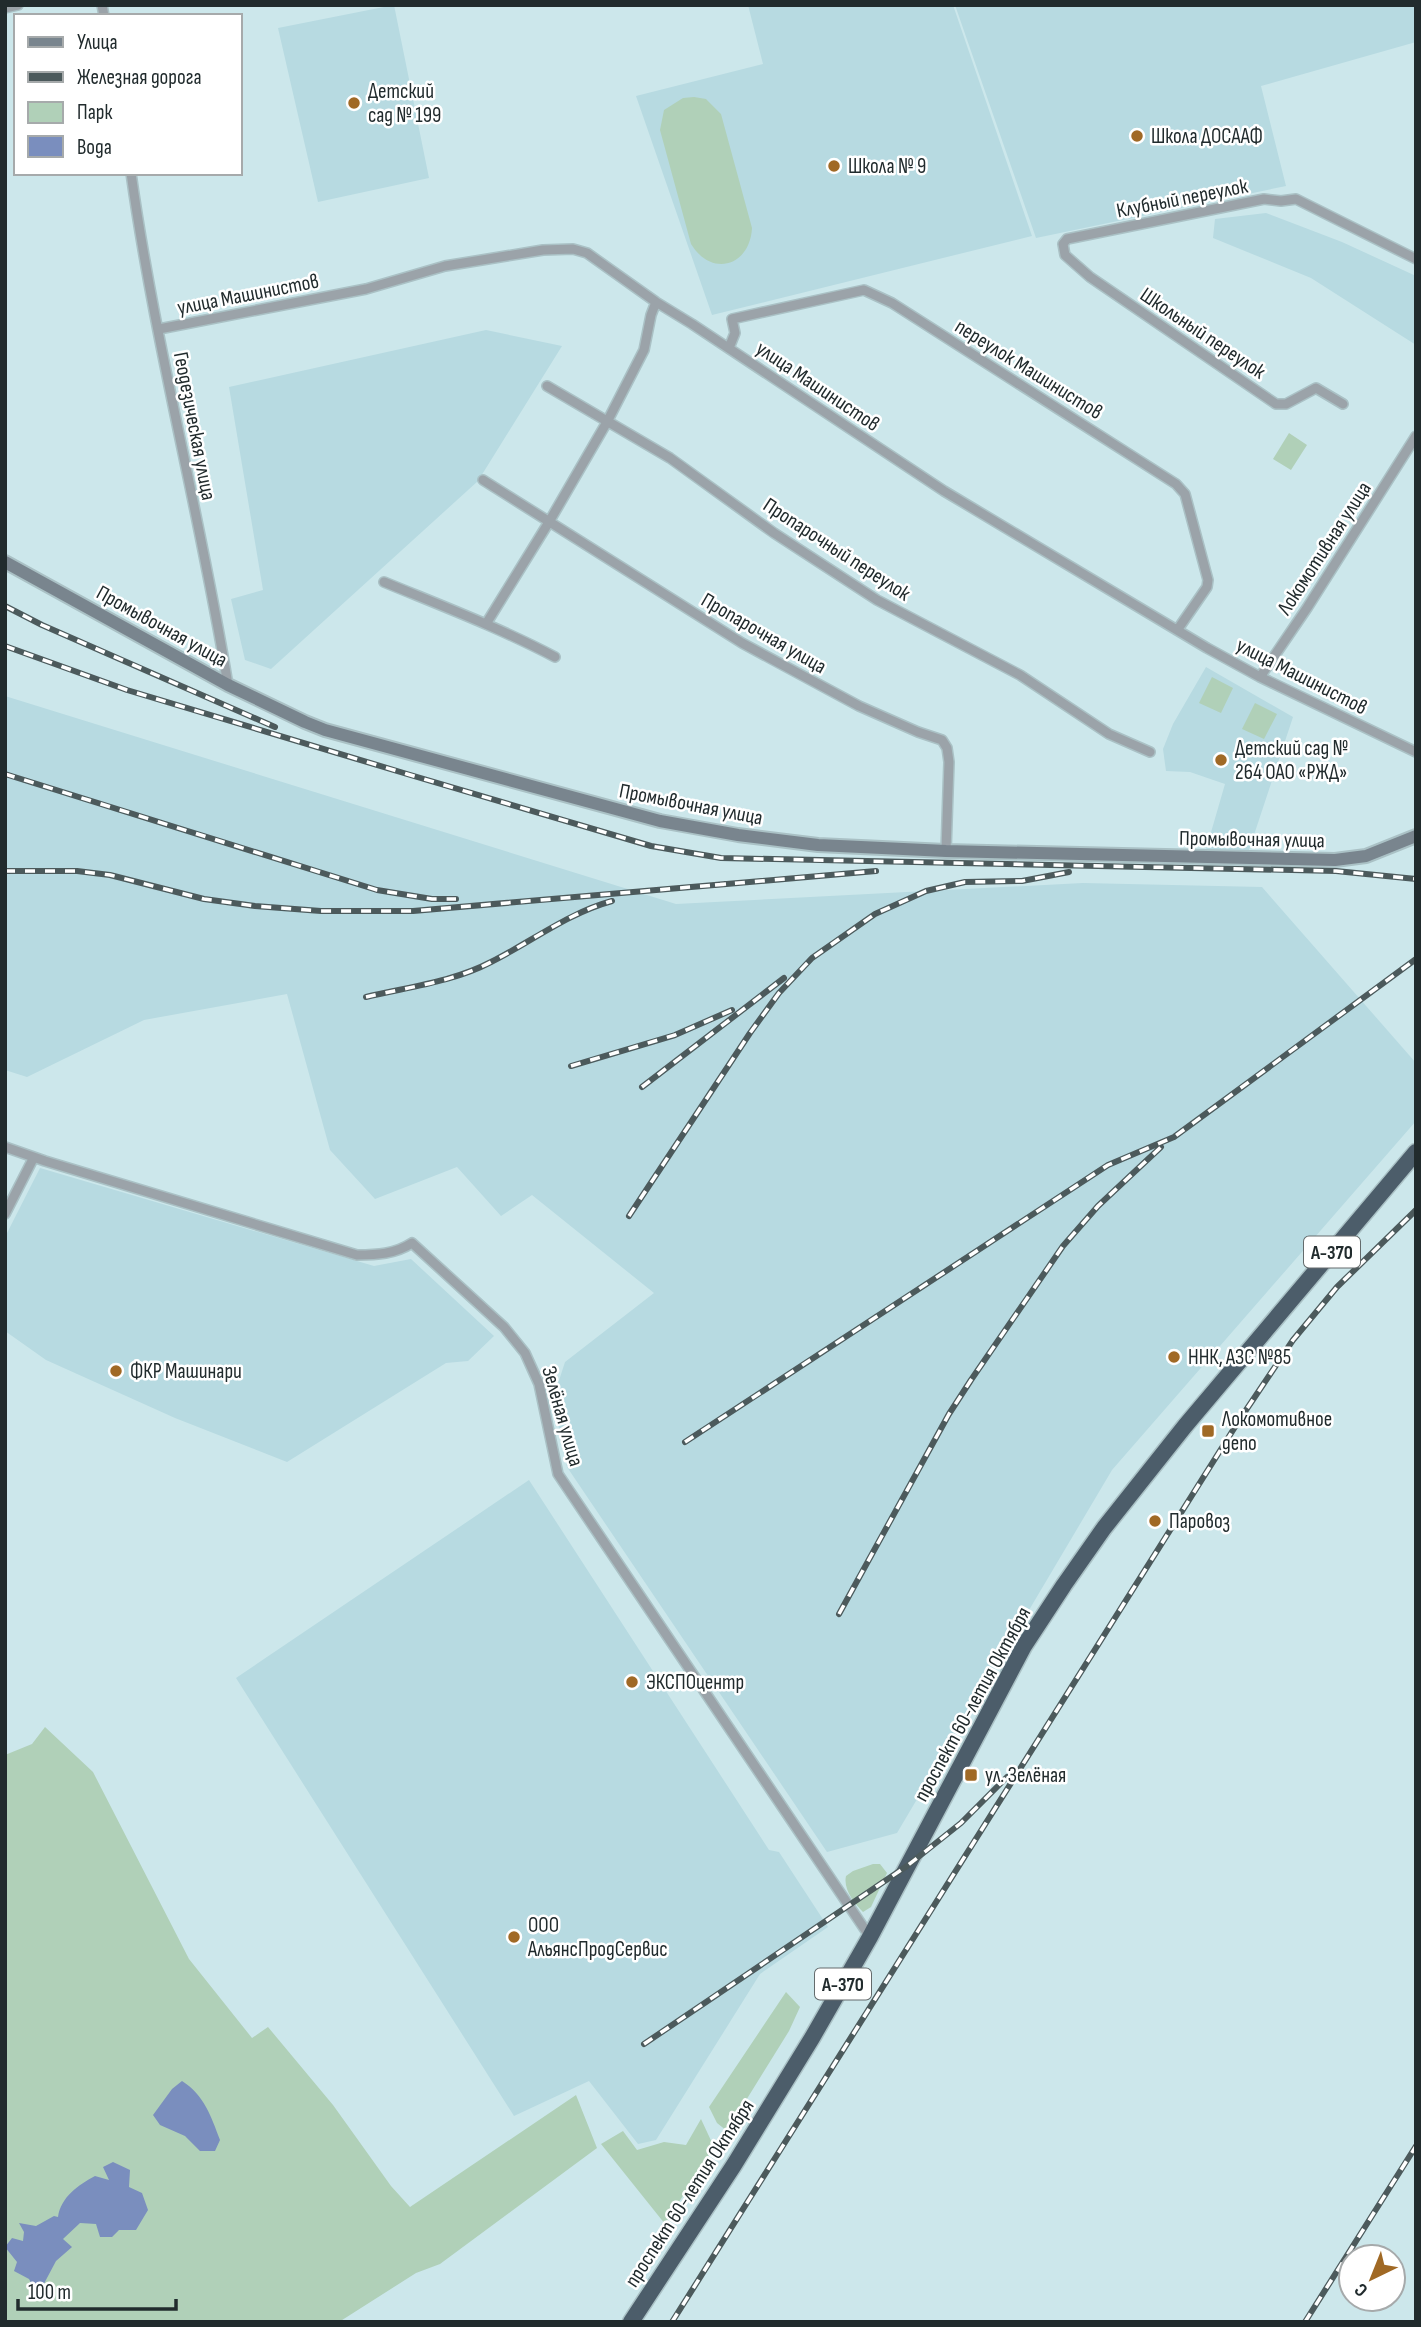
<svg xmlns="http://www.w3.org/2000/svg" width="1421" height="2327" font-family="'Sofia Sans Condensed',sans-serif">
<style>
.built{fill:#b7dae1}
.green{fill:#b0d0b8}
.water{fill:#7a8ebe}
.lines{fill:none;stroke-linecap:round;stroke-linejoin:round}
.street-casing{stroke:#aac1c5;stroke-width:12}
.secondary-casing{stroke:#aac1c5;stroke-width:16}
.highway-casing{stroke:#aac1c5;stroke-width:19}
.street{stroke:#9ba3a9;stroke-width:9}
.secondary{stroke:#79858e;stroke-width:12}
.highway{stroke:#4c5d6a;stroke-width:16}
.rail-casing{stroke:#4c5a5c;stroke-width:6}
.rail{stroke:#fff;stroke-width:3.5;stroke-dasharray:10;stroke-linecap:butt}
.poi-dot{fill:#a06925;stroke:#fff;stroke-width:2.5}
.labels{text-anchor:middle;stroke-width:5;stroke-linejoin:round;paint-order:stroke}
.shield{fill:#fff;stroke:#646b6c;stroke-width:2}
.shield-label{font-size:19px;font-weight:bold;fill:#212b2d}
.poi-label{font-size:21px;fill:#212b2d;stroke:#fff;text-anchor:start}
.street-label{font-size:21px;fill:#212b2d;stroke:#fff}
</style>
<rect width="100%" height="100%" fill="#cce7eb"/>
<path class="built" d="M394,5L429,178L318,202L278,28Z
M748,5H953L1032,236L712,315L636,96L763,64Z
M955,5H1416V42L1261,86L1286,186L1036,238Z
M1266,213L1342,242L1416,276V345L1311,278L1213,238L1215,219Z
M486,330L562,346L478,481L271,669L245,660L231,599L263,590L229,387Z
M1206,667L1293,717L1247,856L1205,853L1225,784L1190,772L1166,771L1163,749L1173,724Z
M5,696L676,904L1083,883L1262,887L1416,1063V1121L1112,1470L897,1833L827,1852L567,1467L553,1399L565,1362L654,1293L532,1195L501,1216L457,1167L375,1199L330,1150L287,994L144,1020L27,1077L5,1070Z
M40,1168L374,1266L411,1259L494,1336L468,1361L446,1363L287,1462L175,1418L46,1360L5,1331V1237Z
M529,1480L769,1850L779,1852L828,1927L760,1974L656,2140L638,2144L589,2081L514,2116L236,1678Z"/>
<path class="green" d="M694,97L706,99L721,114L752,228C750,266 712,278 691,244L660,130L664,110L683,98Z
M1289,433L1307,445L1291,470L1273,459Z
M1212,677L1233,688L1221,713L1199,703Z
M1255,703L1277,714L1264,739L1242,729Z
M45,1727L93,1772L189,1959L252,2038L268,2027L333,2105L391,2186L410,2207L576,2095L597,2148L440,2264L416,2273L339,2322H5V1755L32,1744Z
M873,1864H880L887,1873L871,1907L863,1912C854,1903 843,1889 846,1876L853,1871Z
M786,1992L800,2007L789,2031L727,2131L717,2123L709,2107Z
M701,2119L714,2147L665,2224L601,2144L623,2131L637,2150L664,2142L686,2145Z"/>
<path class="water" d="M182,2081C204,2095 211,2116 220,2140L215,2151H200L185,2136L160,2125L153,2115L172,2089Z
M113,2162L130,2170L129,2187L142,2193L148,2210L136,2230H119L112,2237H100L96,2224L80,2223L63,2239L72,2247L56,2261L38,2295L29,2279L14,2271L17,2262L5,2247L12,2238L23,2241L24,2232L19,2223L36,2226L54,2216L58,2217C61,2197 78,2185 95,2176L109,2180L103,2167Z"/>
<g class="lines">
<g class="street-casing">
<path id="street" d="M102,5L104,16
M5,8L18,5
M131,173C155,345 200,513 228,685
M159,329L366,289L445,266L543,250L573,249L587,253L656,302L692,324L944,491L1207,648L1260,677L1416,752
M729,348L735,333L732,319L864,290L892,303L1176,484L1185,494L1208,580L1207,587L1178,629
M547,386L670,458L774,533L877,600L1020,675L1109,734L1150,752
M1343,404L1316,388L1286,404H1276L1090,277L1065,255L1063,244L1067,239L1264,199L1281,201L1296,199L1416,259
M483,480L742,643L859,706L918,732L942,740L947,748L949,762L946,851
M384,582C442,606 500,628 555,657
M486,624L549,522L607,422L644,350L651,315L656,302
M1260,677L1307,608L1416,436
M5,1147L45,1161L357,1255C377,1255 395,1254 412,1243L504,1327L525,1353L539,1384L558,1474L870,1937
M5,1214L34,1157"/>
</g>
<g class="secondary-casing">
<path id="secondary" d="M5,562L228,685L305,722L325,730L660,821L738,835L818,845L946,851L1335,860L1366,856L1416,836"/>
</g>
<g class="highway-casing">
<path id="highway" d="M631,2322L734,2165L812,2038L870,1937L1024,1646L1064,1585L1104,1528L1185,1426L1416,1152"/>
</g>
<use href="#street" class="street"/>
<use href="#secondary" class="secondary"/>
<use href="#highway" class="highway"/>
<g class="rail-casing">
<path id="rail" d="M5,606L42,625L275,727
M5,646L127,690L407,774L651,846L721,858L1336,871L1416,879
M5,774L377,890L432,899H456
M5,871H77L110,875L204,899L255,906L321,911H413L726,884
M715,885L876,871
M366,997C408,987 453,982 491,962C531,942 568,913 612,901
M571,1066L675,1035L732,1010
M642,1087L784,978
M629,1216L750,1033L779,993L812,958L875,914L926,891L965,882L1022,881L1069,872
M685,1442L1108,1165L1174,1137L1416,959
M839,1614L949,1414L971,1380L1063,1246L1098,1206L1161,1147
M644,2044L907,1866L961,1823L1007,1777
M672,2322L1240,1419L1293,1340L1337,1287L1416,1210
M1305,2322L1416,2146"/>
</g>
<use href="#rail" class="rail"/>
</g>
<g class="poi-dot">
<circle cx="354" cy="103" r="7"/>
<circle cx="1137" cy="136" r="7"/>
<circle cx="834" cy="166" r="7"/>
<circle cx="1221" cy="760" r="7"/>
<circle cx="1174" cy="1357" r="7"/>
<circle cx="116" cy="1371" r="7"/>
<rect x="1201" y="1424" width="14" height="14" rx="3.5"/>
<circle cx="1155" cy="1521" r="7"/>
<circle cx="632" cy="1682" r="7"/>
<rect x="964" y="1768" width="14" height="14" rx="3.5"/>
<circle cx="514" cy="1937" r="7"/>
</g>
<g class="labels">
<g class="shield">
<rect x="1304" y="1236.5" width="56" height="31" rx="5"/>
<rect x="815" y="1968.5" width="56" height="31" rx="5"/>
</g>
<g class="shield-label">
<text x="1332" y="1259">А-370</text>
<text x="843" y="1991">А-370</text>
</g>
<g class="poi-label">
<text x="368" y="98">Детский<tspan x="368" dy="24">сад № 199</tspan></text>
<text x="1151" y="143">Школа ДОСААФ</text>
<text x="848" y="173">Школа № 9</text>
<text x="1235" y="755">Детский сад №<tspan x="1235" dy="24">264 ОАО «РЖД»</tspan></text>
<text x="1188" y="1364">ННК, АЗС №85</text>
<text x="130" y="1378">ФКР Машинари</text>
<text x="1222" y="1426">Локомотивное<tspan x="1222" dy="24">депо</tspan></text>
<text x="1169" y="1528">Паровоз</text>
<text x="646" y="1689">ЭКСПОцентр</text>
<text x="985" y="1782">ул. Зелёная</text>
<text x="528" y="1932">ООО<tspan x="528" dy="24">АльянсПродСервис</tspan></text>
</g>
<g class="street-label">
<text transform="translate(1182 198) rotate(-11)" y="7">Клубный переулок</text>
<text transform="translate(248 294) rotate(-11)" y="7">улица Машинистов</text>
<text transform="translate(1203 333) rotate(34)" y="7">Школьный переулок</text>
<text transform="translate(1029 369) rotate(32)" y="7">переулок Машинистов</text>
<text transform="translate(818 386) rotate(34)" y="7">улица Машинистов</text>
<text transform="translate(195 426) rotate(79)" y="7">Геодезическая улица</text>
<text transform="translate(1324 548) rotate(-57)" y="7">Локомотивная улица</text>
<text transform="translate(837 549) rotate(33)" y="7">Пропарочный переулок</text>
<text transform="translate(162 626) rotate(29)" y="7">Промывочная улица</text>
<text transform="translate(764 633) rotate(30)" y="7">Пропарочная улица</text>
<text transform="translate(1302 676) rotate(27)" y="7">улица Машинистов</text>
<text transform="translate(691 804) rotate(11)" y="7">Промывочная улица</text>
<text transform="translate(1252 839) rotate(1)" y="7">Промывочная улица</text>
<text transform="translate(563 1416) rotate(74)" y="7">Зелёная улица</text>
<text transform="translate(972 1704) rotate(-61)" y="7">проспект 60-летия Октября</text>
<text transform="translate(689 2193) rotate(-57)" y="7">проспект 60-летия Октября</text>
</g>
</g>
<rect width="1421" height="2327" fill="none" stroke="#212b2d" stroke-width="14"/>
<rect x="14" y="14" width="228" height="161" fill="#ffffff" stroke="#a6aaab" stroke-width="2"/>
<rect x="28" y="37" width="35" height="10" fill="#79858e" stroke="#a6aaab" stroke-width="2"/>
<text x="77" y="49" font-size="21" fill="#212b2d">Улица</text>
<rect x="28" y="72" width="35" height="10" fill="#4c5a5c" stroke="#a6aaab" stroke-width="2"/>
<text x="77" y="84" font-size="21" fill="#212b2d">Железная дорога</text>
<rect x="28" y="102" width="35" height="21" fill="#b0d0b8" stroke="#a6aaab" stroke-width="2"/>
<text x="77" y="119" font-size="21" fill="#212b2d">Парк</text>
<rect x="28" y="136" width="35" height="21" fill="#7a8ebe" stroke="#a6aaab" stroke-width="2"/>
<text x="77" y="154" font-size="21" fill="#212b2d">Вода</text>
<g transform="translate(1372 2278) rotate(223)"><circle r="33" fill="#ffffff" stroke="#a6aaab" stroke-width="2"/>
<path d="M0-5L12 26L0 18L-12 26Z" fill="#a06925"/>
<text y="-10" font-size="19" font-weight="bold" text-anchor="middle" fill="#212b2d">С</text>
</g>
<path d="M18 2299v10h158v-10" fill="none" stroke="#212b2d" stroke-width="3.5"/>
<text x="28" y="2299" font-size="21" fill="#212b2d" stroke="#ffffff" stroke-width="5" paint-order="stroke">100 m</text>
</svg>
